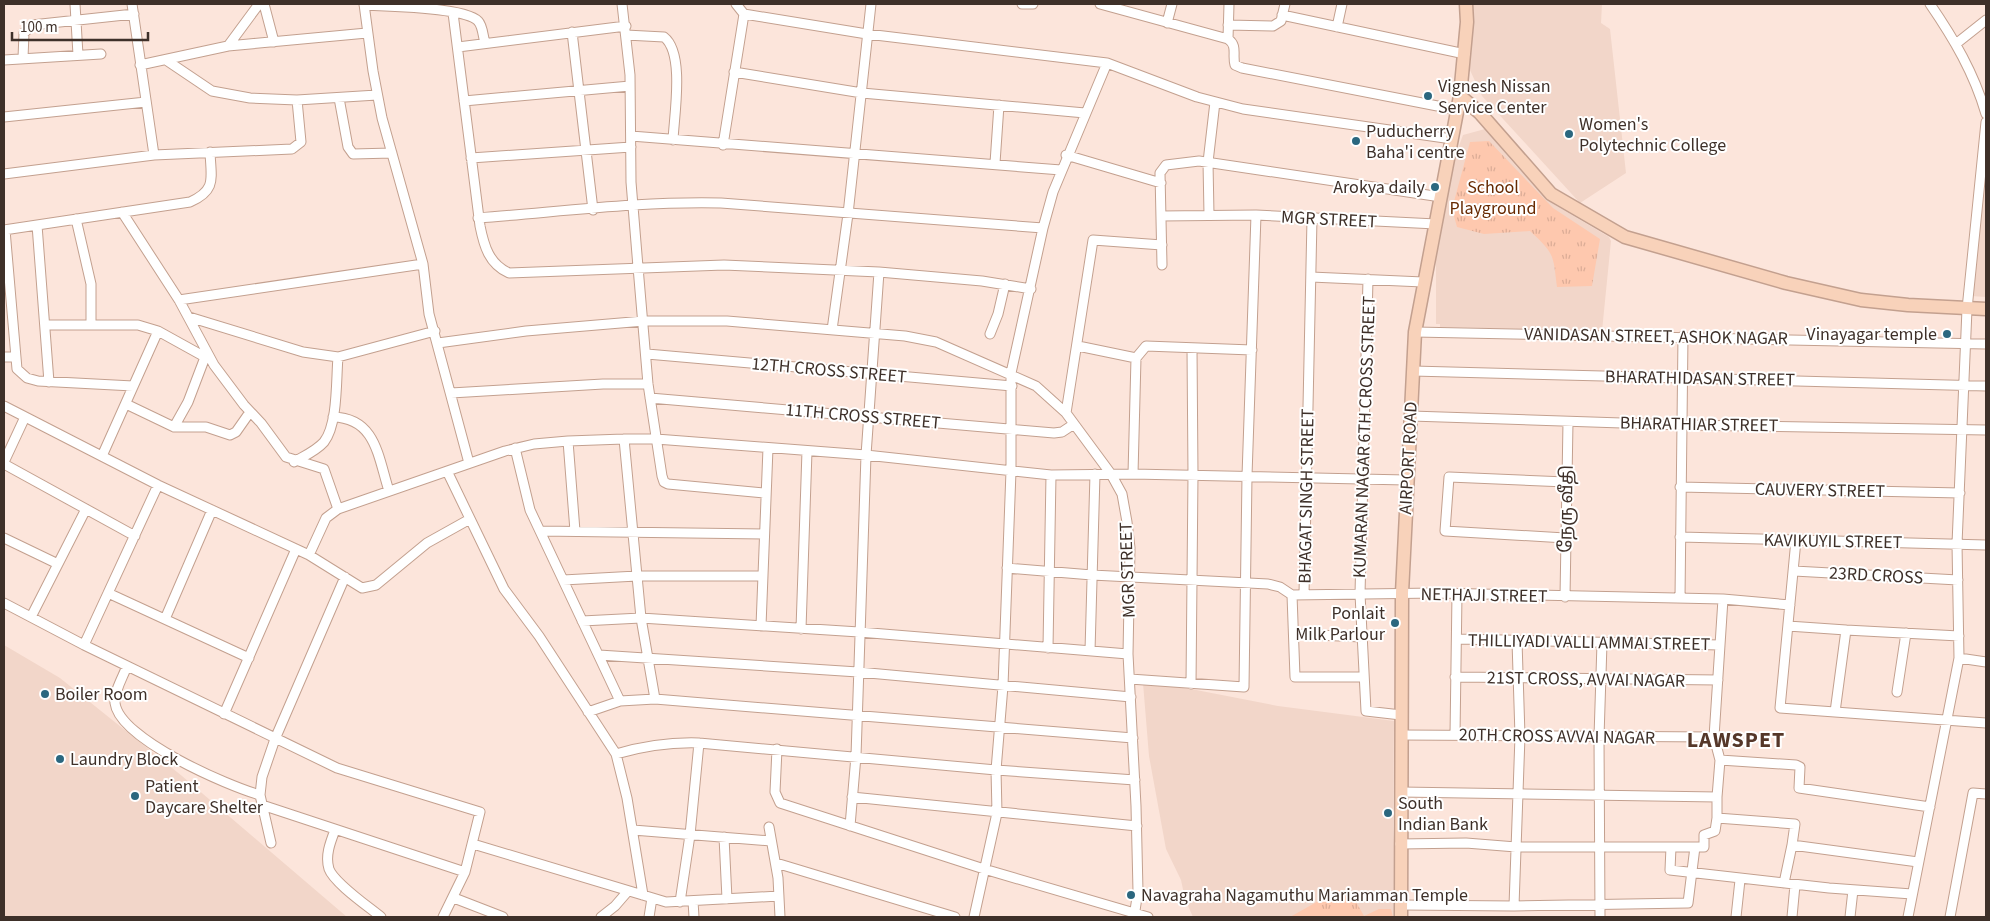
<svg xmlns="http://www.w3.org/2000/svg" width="1990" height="921" font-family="'Source Sans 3','Noto Sans Tamil',sans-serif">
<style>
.built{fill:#f2d6c9}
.park{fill:url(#park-tufts)}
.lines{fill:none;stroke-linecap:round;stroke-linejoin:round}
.street-casing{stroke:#c3a08f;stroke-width:11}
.secondary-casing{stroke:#c3a08f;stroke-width:15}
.street{stroke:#fff;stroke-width:9}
.secondary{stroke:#f8d2ba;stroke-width:12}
.poi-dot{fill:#2b677f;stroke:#fff;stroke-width:2}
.labels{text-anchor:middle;stroke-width:4;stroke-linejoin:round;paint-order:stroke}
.poi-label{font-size:18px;fill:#3e3029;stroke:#fff;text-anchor:start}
.park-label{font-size:18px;fill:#672900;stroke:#fff}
.street-label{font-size:18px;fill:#3e3029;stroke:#fff}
.district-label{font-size:22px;font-weight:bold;letter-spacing:1px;fill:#553729;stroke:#fff}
</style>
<defs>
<pattern id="park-tufts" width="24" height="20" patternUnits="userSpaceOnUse" patternTransform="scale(1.25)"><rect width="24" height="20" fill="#fec8ae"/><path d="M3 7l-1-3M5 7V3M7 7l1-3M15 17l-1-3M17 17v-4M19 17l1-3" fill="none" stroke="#dbac96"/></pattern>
</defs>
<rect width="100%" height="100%" fill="#fce5db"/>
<path class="built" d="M1472,4H1602L1601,23L1610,29L1626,173L1580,203L1482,96L1469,68Z
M1485,129L1516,166L1555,205L1609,237L1611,241L1602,331L1440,327V324H1436V251L1456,154L1463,135Z
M1986,173V297L1971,296Z
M4,645L60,678L182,776L347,917H4Z
M1143,683L1191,689L1278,706L1394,721L1393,827L1398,917H1193L1185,899L1181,880L1166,849L1149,756Z"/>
<path class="park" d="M1489,141L1553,208L1600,239L1592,286L1557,287C1553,255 1555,254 1530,231L1484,234L1457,227L1452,209L1470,142Z
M1338,890L1350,891L1364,916L1379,909H1391L1393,917H1290Z"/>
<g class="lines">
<g class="street-casing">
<path id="street" d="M75,4L78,55
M132,4L154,155
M264,4L274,42
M364,4L373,71L382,118L423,264L429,314L469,463
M622,4L630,75L631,182L638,267L648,384L662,476L664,482L668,484L765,493
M736,4L744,14
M1022,4H1033
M1100,4L1228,39C1238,46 1232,55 1235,65L1242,68L1458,110
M1930,4C1954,39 1974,73 1986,114
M364,5C385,6 465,7 478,21C483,26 483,37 485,43
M453,13L480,226C484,246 489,264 509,273L724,265L879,272L982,281L1031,289
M744,14L867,34L1107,63L1197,97L1243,109L1452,139
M1282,15L1465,54
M1167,23L1172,4
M1228,25L1273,26L1281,21L1285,4
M1337,27L1342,4
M572,32L593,210
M626,35L664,37C685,53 674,116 673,140
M1228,39L1229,4
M1957,43L1986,20
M228,46L259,4
M458,47L626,26
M23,58L24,33L32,25L134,14
M4,60L101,54
M166,60L212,91L250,98L297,100L377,95
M140,65L228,46L367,33
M734,72L862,93L1085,113
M339,98L348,147L353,154L392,153
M464,101L630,86
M4,117L146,102
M631,136L1061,170
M723,145L744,14
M1066,155L1161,183
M471,158L631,147
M995,163L999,105
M4,174L154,155L292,149L301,142L297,100
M122,212L179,300L214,365L244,405L261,423L286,457L324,469L338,509
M1209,215L1208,162L1215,102
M1161,216L1256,215L1436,224
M478,218C559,212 640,201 721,203L1043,228
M76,219L91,284V324
M37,225L49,382
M4,230L190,202C217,190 211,178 210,152
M5,230L17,369L27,378L38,381L133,386
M1162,265L1160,173L1166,165L1199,161L1441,197
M1311,277L1423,282
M1368,279L1360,594L1366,711L1401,715
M179,300L423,264
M189,317L303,352L338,357L435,331
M45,325H138L158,331L205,357
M832,330L848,214L871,4
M1415,332L1986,344
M990,334L998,314L1005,284
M438,343L526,331L644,321H727L905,336L936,342L1036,386L1066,413L1111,474L1122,494L1127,522L1130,548L1128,654L1136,806L1138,891L1134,917
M1078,346L1136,358L1133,474
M647,354L1012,386
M4,357H15
M1136,358L1146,346L1252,350
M1413,371L1986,386
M451,393L603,384H648
M650,398L1054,433L1062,432L1074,424
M126,404L174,427H206L230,435L236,432L250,412
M4,406L158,485L309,555L362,588L376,585L427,543L470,519
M1066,413L1093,240L1162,245
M1411,416L1682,425L1986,430
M333,417C376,418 378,457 389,491
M174,427L188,402L207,352
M624,439L641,618L655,699
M568,441L575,531
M515,448L530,510L620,701
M102,456L158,331
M4,462L25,417
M294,462C304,456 316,451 324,442C338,424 336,380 338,357
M4,464L135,536
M447,471L504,589L539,636L616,754L627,798L643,895
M1680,487L1960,493
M540,531L764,534
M1680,537L1986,545
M4,538L58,564
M1565,538L1445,531L1449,477L1566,482
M1796,540L1780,708L1986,723
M309,555L326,518L338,509L505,451L534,444L568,441L624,439H656L866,455L1051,475L1133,474L1406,480
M1007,568L1092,575L1268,584L1280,587L1292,595
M1794,571L1958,580
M563,580L637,576H762
M108,593L249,658
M1304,594L1312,219
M1565,597L1568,422
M1680,598L1683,336
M1723,599L1714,737L1720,760L1796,765L1800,767L1799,788L1930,807
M4,603L84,645L337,768L480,812L465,872L443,917
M31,617L86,509
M165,619L212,510
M582,621L641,618L859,632L1128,654
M761,626L768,448
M1788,626L1846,630
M801,629L807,451
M1295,634L1362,637
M1458,639L1720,645
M84,645L158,485
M1048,648L1051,475
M1090,651L1095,474
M599,655L858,672L1131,697
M1959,658L1986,662
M127,666C123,677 114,691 115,703C119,739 228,786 260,795
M1363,677H1295L1292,595L1436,593L1723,599L1790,605
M1455,677L1718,680
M1130,679L1244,687L1247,476L1256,215
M1191,684L1193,475L1192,348
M1897,692L1906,633
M588,712L620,701L655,699L1133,738
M1835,712L1846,630L1959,636
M224,714L296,549
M1401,735L1714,737
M1455,735L1457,594
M777,749L775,792L780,803L984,869L1148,917
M616,754C644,746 669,742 699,743L996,770L1135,780
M1401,792L1717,797V818
M852,797L1137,826
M1717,797L1720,760
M262,805L465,872
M850,826L856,756L866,455L879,272
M769,827L778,878L780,917
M335,830C330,843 325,856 329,869C334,883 369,907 381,917
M633,830L771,841
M724,837L727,899
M271,843L260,795L262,777L275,739L345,577
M473,844L666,902L779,896
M1400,844L1466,843L1516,847H1704V835L1715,831L1717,818L1795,824L1792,845
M1671,847L1670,870L1829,888L1912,894
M776,863L955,917
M1784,883L1792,845L1918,862
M454,898L503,917
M693,901L694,917
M680,902L690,835L699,743
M1401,905L1514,906L1688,903L1695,847
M1514,906L1520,736L1517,641
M601,917L615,906L628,891
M649,917L652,898
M974,917L997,813L996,770L1003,686L1011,471V373L1043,228L1053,192L1107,63
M1600,917L1599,737L1602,643
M1736,917L1740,880
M1792,917L1795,885
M1850,917L1853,890
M1908,917L1959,658L1957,544L1967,309L1986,122
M1950,917L1973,793L1986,794"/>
</g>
<g class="secondary-casing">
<path id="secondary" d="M1460,96L1480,113L1551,194L1625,237L1786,283L1861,300L1908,305L1986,309
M1401,917L1402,593L1415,332L1460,96L1467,22L1466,4"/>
</g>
<use href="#street" class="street"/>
<use href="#secondary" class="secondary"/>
</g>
<g class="poi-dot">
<circle cx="1428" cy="96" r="5"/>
<circle cx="1569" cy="134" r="5"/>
<circle cx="1356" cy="141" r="5"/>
<circle cx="1435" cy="187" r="5"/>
<circle cx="1947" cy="334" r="5"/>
<circle cx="1395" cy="623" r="5"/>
<circle cx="45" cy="694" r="5"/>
<circle cx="60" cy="759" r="5"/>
<circle cx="135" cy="796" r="5"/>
<circle cx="1388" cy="813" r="5"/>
<circle cx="1131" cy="895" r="5"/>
</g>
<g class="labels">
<g class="poi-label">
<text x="1438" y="92">Vignesh Nissan<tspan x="1438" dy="21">Service Center</tspan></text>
<text x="1579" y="130">Women's<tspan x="1579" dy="21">Polytechnic College</tspan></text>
<text x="1366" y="137">Puducherry<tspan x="1366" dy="21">Baha'i centre</tspan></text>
<text x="1425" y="193" text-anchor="end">Arokya daily</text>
<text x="1937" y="340" text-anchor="end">Vinayagar temple</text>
<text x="1385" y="619" text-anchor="end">Ponlait<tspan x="1385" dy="21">Milk Parlour</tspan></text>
<text x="55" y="700">Boiler Room</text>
<text x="70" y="765">Laundry Block</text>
<text x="145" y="792">Patient<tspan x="145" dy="21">Daycare Shelter</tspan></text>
<text x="1398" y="809">South<tspan x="1398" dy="21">Indian Bank</tspan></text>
<text x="1141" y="901">Navagraha Nagamuthu Mariamman Temple</text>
</g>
<g class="park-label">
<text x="1493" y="193">School<tspan x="1493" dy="21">Playground</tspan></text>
</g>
<g class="street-label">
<text transform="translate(1329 219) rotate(3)" y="6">MGR STREET</text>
<text transform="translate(1656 336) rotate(1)" y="6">VANIDASAN STREET, ASHOK NAGAR</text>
<text transform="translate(829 370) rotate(5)" y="6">12TH CROSS STREET</text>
<text transform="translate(1700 378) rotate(1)" y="6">BHARATHIDASAN STREET</text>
<text transform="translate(863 416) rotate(5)" y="6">11TH CROSS STREET</text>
<text transform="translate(1699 424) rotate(1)" y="6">BHARATHIAR STREET</text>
<text transform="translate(1364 437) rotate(-88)" y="6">KUMARAN NAGAR 6TH CROSS STREET</text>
<text transform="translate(1408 458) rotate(-87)" y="6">AIRPORT ROAD</text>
<text transform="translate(1820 490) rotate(1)" y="6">CAUVERY STREET</text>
<text transform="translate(1306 496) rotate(-89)" y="6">BHAGAT SINGH STREET</text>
<text transform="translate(1566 509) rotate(-89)" y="6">நேரு வீதி</text>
<text transform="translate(1833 541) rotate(1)" y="6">KAVIKUYIL STREET</text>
<text transform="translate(1127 570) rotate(-92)" y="6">MGR STREET</text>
<text transform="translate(1876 575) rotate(3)" y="6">23RD CROSS</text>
<text transform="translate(1484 595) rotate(1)" y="6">NETHAJI STREET</text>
<text transform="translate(1589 642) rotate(1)" y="6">THILLIYADI VALLI AMMAI STREET</text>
<text transform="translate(1586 679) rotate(1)" y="6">21ST CROSS, AVVAI NAGAR</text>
<text transform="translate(1557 736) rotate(1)" y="6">20TH CROSS AVVAI NAGAR</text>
</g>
<g class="district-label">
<text x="1736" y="747">LAWSPET</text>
</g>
</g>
<rect width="1990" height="921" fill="none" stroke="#3e3029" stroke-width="10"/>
<path d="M12 32v8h136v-8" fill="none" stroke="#3e3029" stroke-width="2.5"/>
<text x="20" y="32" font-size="15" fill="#3e3029" stroke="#ffffff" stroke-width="4" paint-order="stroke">100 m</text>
</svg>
